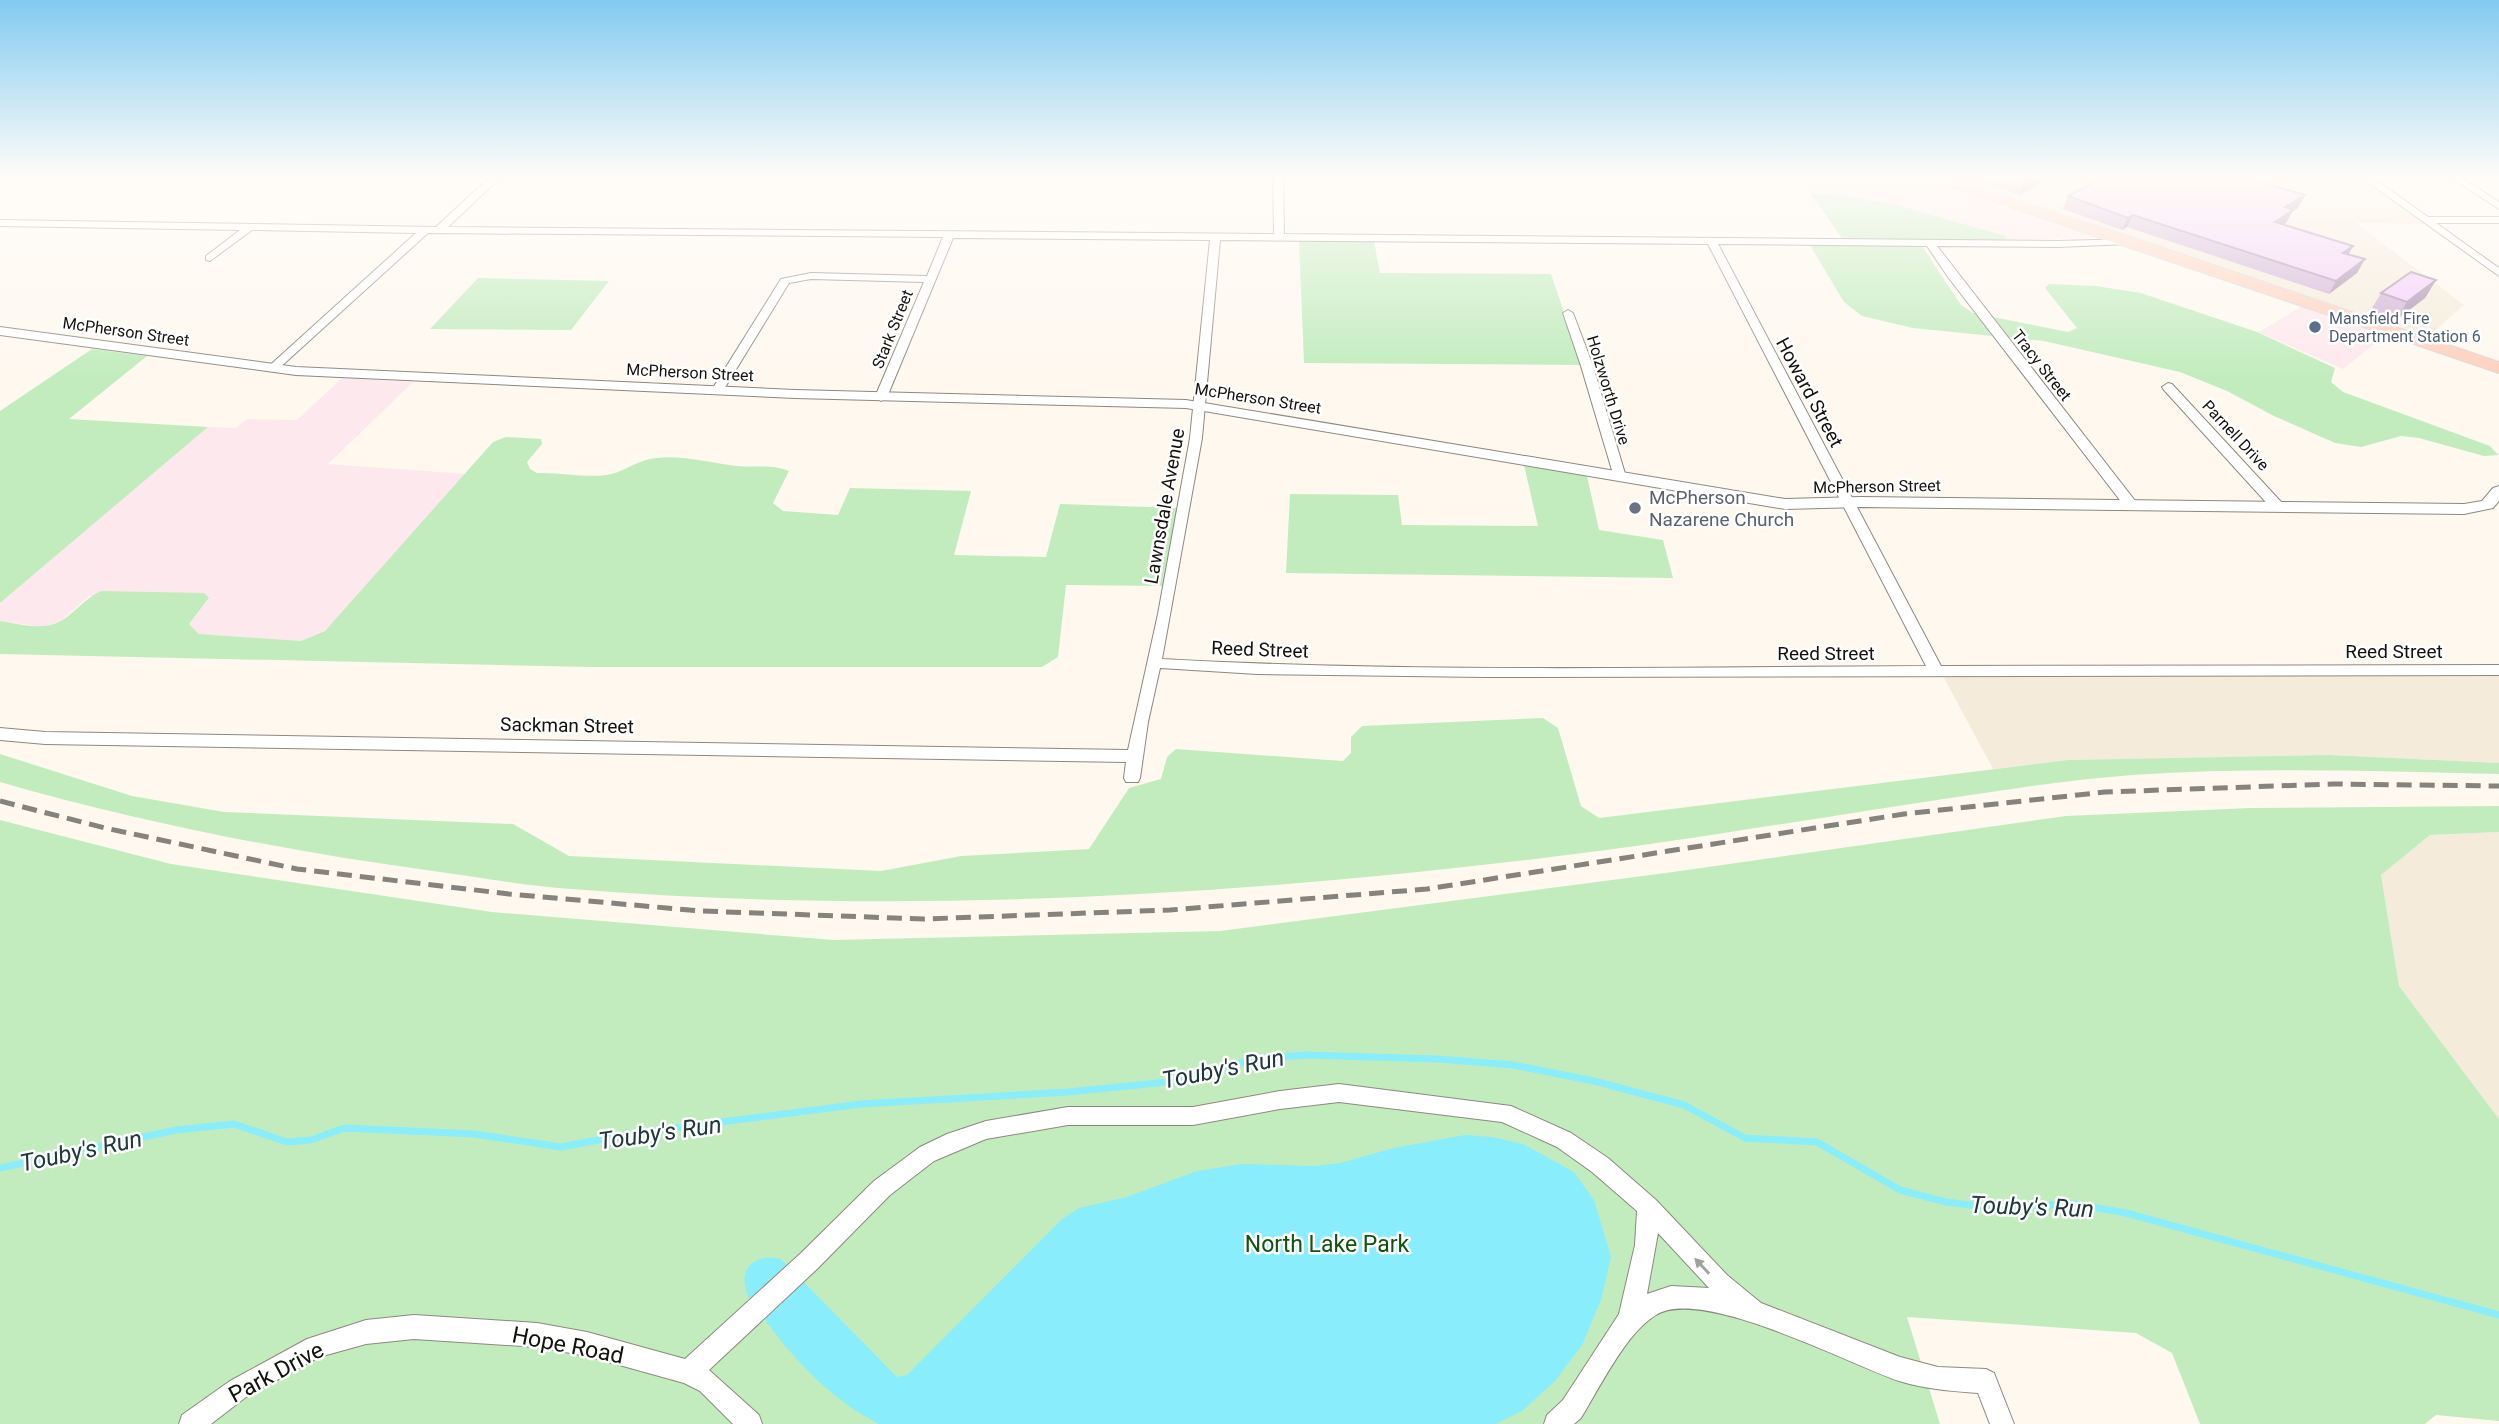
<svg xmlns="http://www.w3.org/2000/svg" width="2499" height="1424" font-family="Roboto,sans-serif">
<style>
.commercial{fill:#fde8ee}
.built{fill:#f4ebdb}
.green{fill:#c2ecbe}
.water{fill:#89edfb}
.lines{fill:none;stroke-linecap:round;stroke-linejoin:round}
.stream{stroke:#89edfb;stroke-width:7}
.minor-casing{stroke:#8e8980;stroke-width:2}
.tertiary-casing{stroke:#8e8980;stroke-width:2}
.primary-casing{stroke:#d9d9d8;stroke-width:2}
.minor{fill:#fff;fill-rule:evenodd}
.tertiary{fill:#fff;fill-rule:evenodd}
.primary{fill:#fed1be;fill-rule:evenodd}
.rail{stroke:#86837c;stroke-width:5;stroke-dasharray:15 8;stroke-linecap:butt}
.wall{fill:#d1b1d8}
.shaded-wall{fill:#aa90b0}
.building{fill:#f3cefb;stroke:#aa90b0;stroke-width:2}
.oneway{fill:#a1a09f}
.service-dot{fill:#5c6f8a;stroke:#fff;stroke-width:2.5}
.worship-dot{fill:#6b7280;stroke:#fff;stroke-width:2.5}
.labels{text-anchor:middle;stroke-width:5;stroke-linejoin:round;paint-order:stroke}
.far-service-label{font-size:16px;fill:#4e5e75;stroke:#fff;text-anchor:start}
.far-street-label{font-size:16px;fill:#14120e;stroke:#fff}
.street-label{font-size:19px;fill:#14120e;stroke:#fff}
.worship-label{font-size:19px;fill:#5b616d;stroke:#fff;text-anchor:start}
.near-park-label{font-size:23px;fill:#11530c;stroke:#fff}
.near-street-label{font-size:23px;fill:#14120e;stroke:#fff}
.near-water-label{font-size:24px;font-style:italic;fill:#20373b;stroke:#fff}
</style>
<rect width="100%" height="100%" fill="#fef8ef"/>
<path class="commercial" d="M1798,175H1938L2129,237L2004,240L2006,236L1922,213L1831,194L1810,193Z
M2315,298L2398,325L2343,369L2259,332Z
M342,378L413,382L328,464L466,474L325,631L301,641L199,634L189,624L209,599L89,596L60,622L42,627L0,621V603L208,427L236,428L247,419L297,420Z"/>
<path class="built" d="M1938,175H2359L2426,224L2356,223L2464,305L2429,336Z
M2499,667V763L2330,755L2069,760L1993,769L1943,676Z
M2499,832V1119L2399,986L2381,875L2430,835Z"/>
<path class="green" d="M1810,193L1831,194L1892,204L2006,236L2004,240H1843Z
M1299,239L1374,241L1380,273L1551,274L1582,365L1304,363Z
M1816,245L1922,246L1961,305L1973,313L2068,332L2077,328L2045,288L2049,284L2096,286L2141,293L2257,332L2335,368L2331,382L2343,392L2490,446L2498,455L2484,456L2419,438L2401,436L2361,447L2335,443L2274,416L2227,391L2180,372L2044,341L1913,328L1862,316L1844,302L1811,247Z
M478,278L609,281L571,330L430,329Z
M92,349L147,356L69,419L208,427L0,603V411Z
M506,437L541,439L542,444L527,462L530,469L537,473C560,472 584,478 606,475C621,473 632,464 646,460C672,452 710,463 737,466C755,468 772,464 789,471L773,503L783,511L838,515L850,488L971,491L954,555L1046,557L1060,504L1177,508L1163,586L1066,585L1058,657L1042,667H590L0,654V621C19,624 43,631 61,621C76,612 85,598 101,591L204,593L209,598L189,624L199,634L301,641L325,631L493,442Z
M1524,465L1587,476L1599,530L1663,540L1673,578L1286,573L1290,494L1398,495L1402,525L1538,526Z
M1543,718L1558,728L1581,806L1599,818L2068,760L2330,755L2499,763V774C2377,771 2254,767 2132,775C2065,780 1998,791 1931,801C1802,820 1673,843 1543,858C1220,897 896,915 571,889C525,886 479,877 433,871C287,851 142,823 0,782V754L132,796L224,812L513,824L569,856L881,871L961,856L1089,849L1129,788L1161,779L1167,757L1176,749L1343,761L1351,753V737L1362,726Z
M2499,806V832L2430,835L2381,875L2399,986L2499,1119V1421L2436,1415L2425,1424H2200L2172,1353L2136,1333L1907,1317L1940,1424H0V820L171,864L492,912L833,940L1220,931L1673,872L2066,816L2251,808Z"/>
<path class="water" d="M1465,1135L1492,1137L1523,1144L1574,1172L1594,1200L1611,1257L1601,1300L1582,1345L1555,1381L1522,1411L1496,1424H879C822,1395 784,1348 748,1296C737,1269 753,1253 781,1259L897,1377L907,1375L1062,1219L1079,1208L1127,1197L1197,1171L1242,1164L1313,1166L1340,1163L1394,1148Z"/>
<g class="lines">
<path class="stream" d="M0,1168L176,1130L234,1124L287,1142L311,1140L344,1128L474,1134L561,1147L636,1133L861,1104L1069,1092L1167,1082L1254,1059L1306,1055L1438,1059L1513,1065L1594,1081L1684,1105L1745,1138L1817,1142L1900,1190L1946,1202L2011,1210L2068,1203L2126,1213L2499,1315"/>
<g class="minor-casing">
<path id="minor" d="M492,175H503L448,227L1274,234L1273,175H1283L1284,234L2058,241L2132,239L2133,241L2128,244L2058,247L1937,246L2136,502L2138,505L2131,509L2126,508L1948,277L1927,246L1718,244L1941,666L2499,665V675L1485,677L1257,674L1160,668L1148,722L1140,778L1138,782H1126L1124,778L1126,762L45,744L0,740V728L45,732L1128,750L1158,614L1190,438L1210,240L953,238L887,397L881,401L875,397L924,282L811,279L789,283L721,394H713L711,391L781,279L811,273L927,276L943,237L428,233L276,371H268V367L416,233L252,230L210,261L206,260V256L240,230L0,226V220L436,227ZM1220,240L1708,244L1926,666C1672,667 1416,673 1162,659L1202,438Z
M2358,175H2369L2428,217H2499V223H2436L2499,268V276Z
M2447,175H2458L2499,202V209Z
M1568,310L1573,313L1593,366L1626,477L1625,480H1615L1614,477L1581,366L1563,313Z
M2168,383L2172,384L2283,504V510H2273L2164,390L2162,387Z
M1339,1084L1511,1106L1571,1133L1608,1158L1656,1200L1727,1275L1761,1303L1900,1357L1938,1367L1986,1369L1994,1373L2014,1424H1990L1978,1393C1951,1391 1925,1389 1899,1381C1849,1364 1701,1286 1656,1315C1626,1333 1600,1387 1581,1418L1574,1424H1544L1547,1415L1563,1400L1619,1314L1635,1245L1637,1211L1592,1172L1557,1147L1502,1122L1339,1102L1280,1109L1193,1125H1068L986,1139L934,1161L890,1195L817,1269L709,1370L759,1415L762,1424H733L700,1391L684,1383L587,1356L537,1347L414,1339L366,1344L319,1357L246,1397L211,1424H179L182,1415L230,1381L307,1339L366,1320L414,1315L537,1323L587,1332L685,1359L801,1253L874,1181L920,1147L947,1134L986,1121L1068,1107H1193L1280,1091ZM1658,1233L1709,1288L1671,1286L1647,1294Z"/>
</g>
<g class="tertiary-casing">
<path id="tertiary" d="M0,327L296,367L795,390L1186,400L1785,499L1861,497L2464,504L2482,501L2493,488L2499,486V501L2493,508L2464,514L1861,507L1785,509L1186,408L795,398L296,375L0,335Z"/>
</g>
<g class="primary-casing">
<path id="primary" d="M1915,175H1937L2134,238L2499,362V373Z"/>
</g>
<use href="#minor" class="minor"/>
<use href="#tertiary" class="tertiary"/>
<use href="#primary" class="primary"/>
<path class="rail" d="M0,801L105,828L297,869L509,894L701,911L924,919L1170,910L1427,889L1904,814L2105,792L2333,784L2499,786"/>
</g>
<path class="wall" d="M1969,175H2054L2020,195L1968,178Z
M2068,196L2298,208L2292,212L2286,223L2284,224L2348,254L2365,259L2357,273L2329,294L2127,227L2122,230L2063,209Z
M2436,280L2425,298L2396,320L2370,312L2381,293Z"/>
<path class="shaded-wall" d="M2031,175H2054L2020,195L2026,178Z
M2305,195L2298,208L2292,212L2286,223L2268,235L2275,222L2285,207Z
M2133,215L2127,227L2122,230L2128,218Z
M2353,246L2346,259L2343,253Z
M2365,259L2357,273L2329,294L2336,281Z
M2436,280L2425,298L2396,320L2407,302Z"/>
<path class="building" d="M2017,175H2031L2026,178Z
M2107,175H2237L2305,195L2285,207L2293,210L2275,222L2353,246L2343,253L2365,259L2336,281L2133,215L2128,218L2068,196Z
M2411,272L2436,280L2407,302L2381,293Z"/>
<defs><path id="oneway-solid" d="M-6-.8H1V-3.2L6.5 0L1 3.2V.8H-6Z" transform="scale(1.75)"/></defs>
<use class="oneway" href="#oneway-solid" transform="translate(1702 1266) rotate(-133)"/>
<linearGradient id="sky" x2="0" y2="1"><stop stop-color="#82cbf0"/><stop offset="0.47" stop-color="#fffcf8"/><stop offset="1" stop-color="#fffcf8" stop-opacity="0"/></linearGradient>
<rect width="2499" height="375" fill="url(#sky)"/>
<circle class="service-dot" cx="2315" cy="327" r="7"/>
<circle class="worship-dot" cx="1635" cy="508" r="7"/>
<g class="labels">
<g class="far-service-label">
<text x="2329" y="324">Mansfield Fire<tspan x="2329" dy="18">Department Station 6</tspan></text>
</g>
<g class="far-street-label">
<text transform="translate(892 329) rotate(-68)" y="6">Stark Street</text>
<text transform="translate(126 331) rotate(8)" y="6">McPherson Street</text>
<text transform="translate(2042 365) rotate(52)" y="6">Tracy Street</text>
<text transform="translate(690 372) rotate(3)" y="6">McPherson Street</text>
<text transform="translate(1609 390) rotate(73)" y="6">Holzworth Drive</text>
<text transform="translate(1258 398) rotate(9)" y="6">McPherson Street</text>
<text transform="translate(2236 435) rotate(47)" y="6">Parnell Drive</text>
<text transform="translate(1877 486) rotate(-1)" y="6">McPherson Street</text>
</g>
<g class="street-label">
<text transform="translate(1810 392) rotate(62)" y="7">Howard Street</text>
<text transform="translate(1164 506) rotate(-80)" y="7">Lawnsdale Avenue</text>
<text transform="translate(1260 649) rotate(2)" y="7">Reed Street</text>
<text x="2394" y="658">Reed Street</text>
<text x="1826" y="660">Reed Street</text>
<text transform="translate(567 725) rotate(1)" y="7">Sackman Street</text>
</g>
<g class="worship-label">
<text x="1649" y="504">McPherson<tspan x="1649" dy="22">Nazarene Church</tspan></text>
</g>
<g class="near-park-label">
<text x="1327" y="1252">North Lake Park</text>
</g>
<g class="near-street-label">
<text transform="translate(568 1345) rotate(11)" y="8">Hope Road</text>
<text transform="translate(276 1372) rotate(-28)" y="8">Park Drive</text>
</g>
<g class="near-water-label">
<text transform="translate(1223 1069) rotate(-11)" y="8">Touby's Run</text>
<text transform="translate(660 1133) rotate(-8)" y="8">Touby's Run</text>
<text transform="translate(81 1151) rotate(-12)" y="8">Touby's Run</text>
<text transform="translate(2032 1207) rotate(2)" y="8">Touby's Run</text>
</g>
</g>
</svg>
